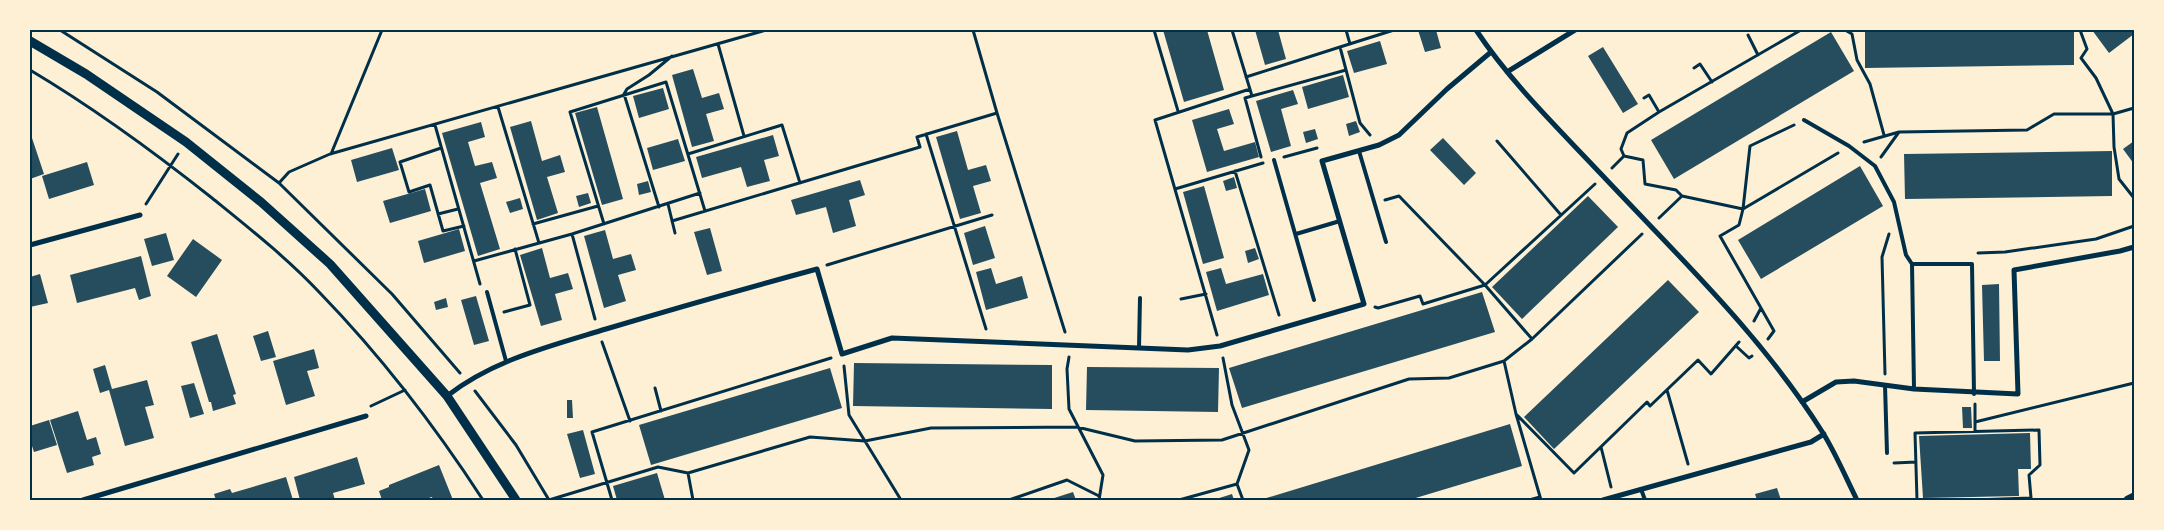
<svg xmlns="http://www.w3.org/2000/svg" width="2164" height="530" font-family="'Roboto Condensed',sans-serif">
<style>
.building{fill:#264d5e}
.lines{fill:none;stroke-linecap:round;stroke-linejoin:round}
.path{stroke:#003049;stroke-width:3}
.service{stroke:#003049;stroke-width:4}
.minor{stroke:#003049;stroke-width:5}
.tertiary{stroke:#003049;stroke-width:9}
.neatline{fill:none;stroke:#003049;stroke-width:2}
</style>
<rect width="100%" height="100%" fill="#fdf0d5"/>
<path class="building" d="M1163,30H1207L1224,90L1184,102Z
M1255,30H1278L1286,59L1265,65Z
M1418,30H1436L1441,48L1425,52Z
M1865,30H2074V65L1865,68Z
M2092,30H2134V34L2109,53Z
M1831,32L1854,71L1674,179L1651,140Z
M1380,41L1387,64L1354,73L1347,51Z
M1603,47L1638,104L1623,113L1588,56Z
M693,69L702,98L719,93L724,109L706,114L714,141L692,147L672,75Z
M1343,75L1349,97L1308,109L1302,87Z
M663,88L669,109L639,118L633,96Z
M1293,90L1298,104L1281,109L1291,146L1271,152L1256,101Z
M597,107L623,199L602,205L575,113Z
M1229,109L1234,124L1217,129L1224,151L1255,142L1259,157L1207,172L1192,120Z
M531,121L542,161L560,155L565,172L547,177L558,213L537,220L510,127Z
M1356,121L1360,132L1349,136L1346,124Z
M481,122L485,137L468,142L475,166L492,162L497,178L480,183L500,249L478,256L442,133Z
M1315,129L1318,139L1306,143L1303,132Z
M957,131L968,170L986,165L991,181L973,186L981,213L960,219L936,137Z
M30,132L44,174L30,179Z
M773,135L779,156L764,160L770,181L747,187L741,167L702,178L696,157Z
M1443,138L1476,173L1464,185L1430,150Z
M678,139L685,161L653,170L647,148Z
M2134,141V164L2123,149Z
M392,148L399,170L357,182L351,160Z
M2112,151V196L1905,199L1904,154Z
M87,162L94,185L49,199L42,176Z
M1860,166L1883,206L1761,279L1738,240Z
M1234,177L1237,188L1226,191L1223,181Z
M860,180L865,195L849,200L856,226L833,233L826,207L796,215L791,200Z
M648,181L651,192L639,195L637,184Z
M1204,186L1224,258L1203,264L1183,192Z
M425,189L431,211L390,223L383,201Z
M588,193L591,203L579,207L576,196Z
M1588,196L1618,227L1522,319L1492,287Z
M520,198L523,209L510,213L506,202Z
M985,226L995,258L973,265L964,233Z
M710,228L722,271L707,275L694,232Z
M459,229L465,251L424,263L418,241Z
M605,230L613,259L631,254L636,270L618,275L626,301L604,308L584,236Z
M166,233L174,260L152,266L144,239Z
M193,239L222,260L196,297L167,276Z
M542,248L550,278L568,273L573,289L555,294L562,320L541,326L520,255Z
M1255,248L1259,259L1248,263L1245,251Z
M141,256L151,296L139,300L135,288L77,303L70,275Z
M991,268L996,284L1022,276L1028,298L986,310L976,272Z
M1221,268L1226,284L1263,274L1269,295L1217,311L1206,272Z
M40,274L48,303L30,307V277Z
M1668,280L1699,312L1554,449L1524,417Z
M1999,284L2000,361H1984L1982,285Z
M1482,292L1495,332L1242,408L1229,368Z
M476,296L489,341L474,345L461,300Z
M446,298L448,307L436,310L434,302Z
M268,331L276,357L261,361L253,336Z
M217,334L236,394L233,395L236,404L213,411L211,402H209L191,342Z
M314,349L319,368L307,371L315,396L286,405L273,361Z
M854,363L1052,365V409L853,406Z
M105,365L112,389L147,380L154,405L145,407L154,438L125,446L109,390L100,393L93,369Z
M1087,367L1219,368L1218,412L1086,410Z
M830,368L842,408L651,465L639,425Z
M194,383L204,414L190,418L181,386Z
M567,400H572L573,418H567Z
M1962,407H1971L1972,428H1963Z
M78,411L87,440L96,437L101,454L92,457L94,465L67,473L50,420Z
M49,420L57,445L34,452L30,440V426Z
M1510,424L1522,466L1409,500H1260Z
M583,430L595,474L580,478L567,434Z
M2030,433L2031,469H2018L2019,496L1923,498L1919,436Z
M357,457L365,484L333,493L335,500H300L294,477Z
M439,465L453,500H433L432,497L423,500H382L379,491L389,487V485Z
M657,473L665,500H617L613,486Z
M286,477L293,500H216L214,494L230,489L232,493Z
M1777,488L1781,500H1757L1755,494Z
M1073,492L1076,500H1048Z
M1232,494L1234,500H1213Z"/>
<g class="lines">
<path class="path" d="M60,30L157,92L279,183L392,294L460,373
M973,30L997,113L1065,332
M1154,30L1178,111
M1232,30L1252,96L1245,98L1261,157
M1346,30L1350,44
M1845,30L1852,34L1857,60L1870,84L1884,135
M2080,30L2087,49L2081,58L2096,78L2113,114L2114,147L2119,179L2134,198
M1748,35L1758,55
M718,44L744,136
M1694,68L1700,64L1712,82
M30,70C94,108 154,152 212,198C249,228 287,258 320,293C381,356 435,426 483,500
M1246,77L1340,47
M1252,96L1346,70
M1644,98L1649,95L1659,112L1801,30
M498,107L539,243
M1659,112L1627,133L1621,149L1624,156L1643,160L1645,184L1676,190L1682,196L1743,209L1838,153
M435,125L480,284
M926,134L986,329
M1370,135L1360,123L1340,47L1394,30
M1497,141L1561,215
M1864,142L1899,132L2027,130L2054,114H2113L2134,108
M441,148L400,162L409,192L430,185L443,231L464,226
M331,154L382,30
M688,154L782,125L800,183
M1284,157L1317,148
M1881,157L1899,132
M1612,168L1624,156
M1235,171L1279,315
M279,183L289,172L330,154L766,30
M1175,189L1263,163
M1385,200L1399,196L1485,285L1532,339
M146,204L178,154
M668,204L675,233
M659,207L624,94L627,89L649,75L672,56
M438,214L458,209
M1659,218L1682,196
M672,221L920,147L917,137L997,113
M533,224L598,206
M604,224L570,112L666,82L705,211
M572,234L595,319
M1978,253L2005,252L2096,239L2134,226
M474,261L572,234L700,193
M827,265L992,215
M1181,299L1206,294
M1375,307L1378,308L1420,296L1423,304L1485,285L1595,184
M1761,308L1774,331L1768,339
M504,312L530,305L515,249
M1754,321L1761,308L1720,236L1739,225L1743,209L1750,146L1794,125
M1217,335L1155,120L1250,89
M602,342L630,421
M1736,346L1749,358L1752,356
M1069,357L1067,369L1069,409L1103,475L1099,500
M1223,358L1232,405L1249,450L1237,484L1243,500
M1504,361L1516,414L1541,500
M844,366L849,415L901,500
M1885,374L1882,257L1889,234
M655,388L661,411
M1667,390L1688,464
M475,391L516,445L549,500
M1975,404V431
M371,406L405,390
M1516,414L1574,473L1647,402L1650,406L1698,360L1711,374L1739,342
M1975,422L2134,383
M1601,447L1611,487
M1894,463L1916,462
M688,473L693,500
M549,500L658,467L688,473L810,437L865,441L931,428L1077,427L1135,441L1222,440L1409,379L1449,378L1504,361L1532,339L1642,234
M612,500L592,432L831,358
M1009,500L1067,480L1099,496
M1179,500L1237,484
M1529,500L1540,497
M1917,500L1915,433L2039,430L2040,465L2029,475L2031,498L1973,500"/>
<path class="service" d="M1804,120L1849,146L1875,166L1894,202L1906,255L1912,264
M1359,151L1386,242
M1274,160L1314,300
M1296,234L1340,221
M487,292L506,361
M1139,348L1140,298
M1885,385L1887,453
M1914,389L1912,264H1972L1974,394
M1641,489L1645,500"/>
<path class="minor" d="M1476,30C1512,84 1558,128 1602,175C1679,257 1762,336 1823,433C1836,454 1846,478 1857,500
M1507,72L1575,30
M30,245L140,215
M447,396C493,360 550,346 606,329C676,308 747,288 817,269L842,354L892,338L1188,350L1220,346L1364,304L1322,161L1379,145L1399,135L1447,89L1491,52
M1802,402L1836,382L1854,381L1914,389L2018,394L2014,270L2120,251L2134,247
M83,500L366,416
M1603,500L1811,442L1824,434"/>
<path class="tertiary" d="M30,41L86,74L186,142L261,202L330,264L447,396L516,500
M2128,500L2134,497"/>
</g>
<rect width="2164" height="530" fill="none" stroke="#fdf0d5" stroke-width="62"/>
<rect x="31" y="31" width="2102" height="468" class="neatline"/>
</svg>
